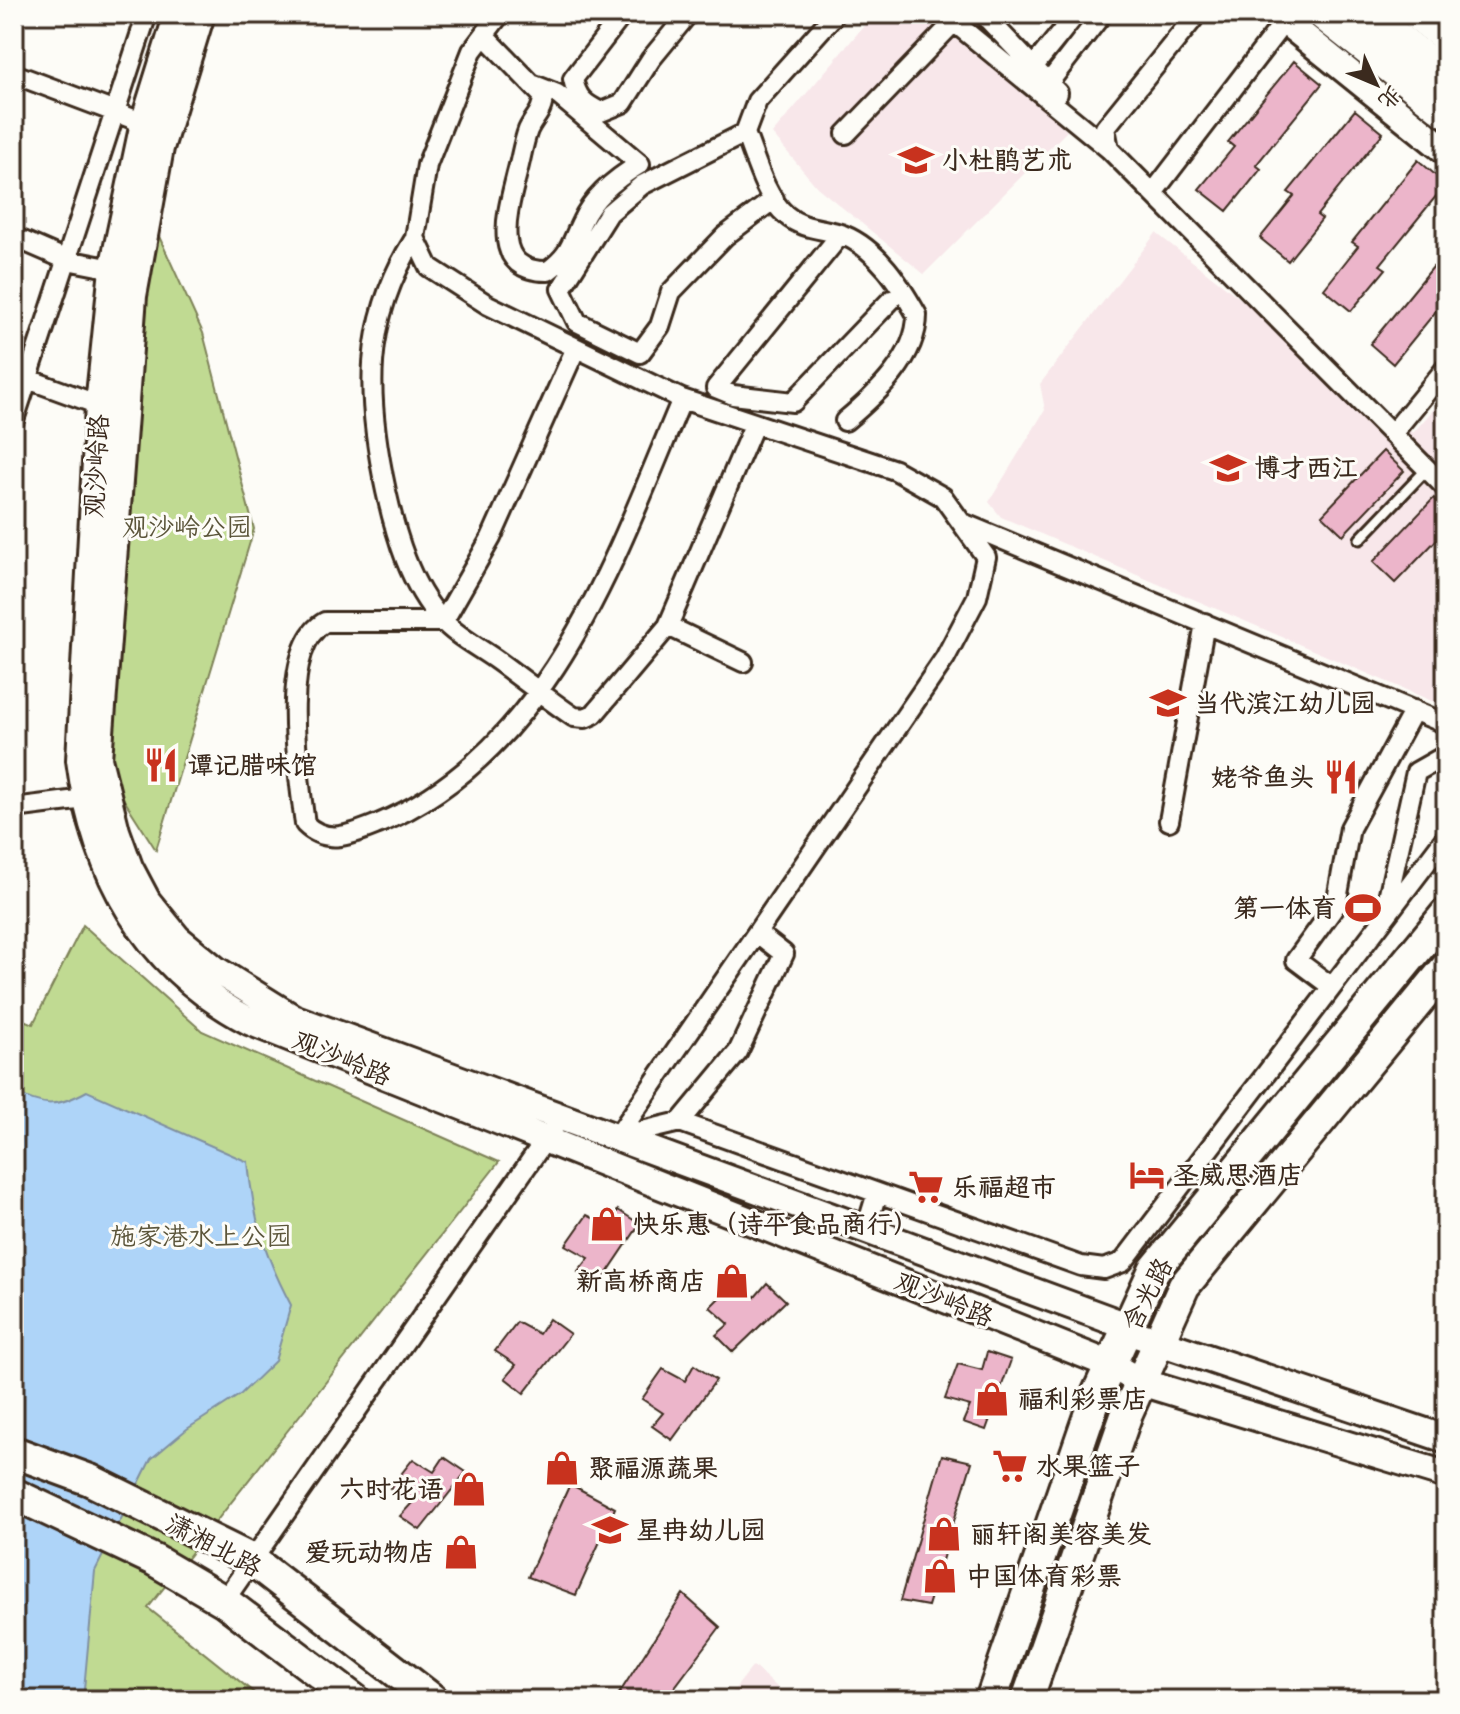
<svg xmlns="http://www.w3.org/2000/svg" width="1460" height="1714" font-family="'Architects Daughter','LXGW WenKai TC',sans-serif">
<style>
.built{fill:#f8e7ea}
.green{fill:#c0da92;stroke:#7e8258;stroke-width:2}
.water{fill:#aed4f8;stroke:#8090a1;stroke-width:2}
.building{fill:#ecb5ca;stroke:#3b2a1e;stroke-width:2}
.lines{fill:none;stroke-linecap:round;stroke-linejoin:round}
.lane-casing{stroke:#3b2a1e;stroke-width:15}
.street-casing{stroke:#3b2a1e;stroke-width:24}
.secondary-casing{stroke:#3b2a1e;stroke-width:32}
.primary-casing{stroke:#3b2a1e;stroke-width:36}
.lane{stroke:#fdfcf7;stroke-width:9}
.street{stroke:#fdfcf7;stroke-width:18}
.secondary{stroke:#fdfcf7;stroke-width:26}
.primary{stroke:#fdfcf7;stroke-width:30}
.labels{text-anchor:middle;stroke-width:6;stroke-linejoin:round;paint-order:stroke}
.poi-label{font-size:26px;font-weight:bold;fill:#3b2a1e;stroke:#fdfcf7;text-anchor:start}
.street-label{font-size:26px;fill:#3b2a1e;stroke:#fdfcf7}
.park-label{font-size:26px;fill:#5c563b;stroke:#fdfcf7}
</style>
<rect width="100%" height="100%" fill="#fdfcf7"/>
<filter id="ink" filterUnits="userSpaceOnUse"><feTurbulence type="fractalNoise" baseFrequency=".0125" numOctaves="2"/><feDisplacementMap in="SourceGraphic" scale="16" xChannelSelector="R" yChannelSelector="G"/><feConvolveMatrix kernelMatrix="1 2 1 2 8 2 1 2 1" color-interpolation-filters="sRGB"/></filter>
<g filter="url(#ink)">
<path class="built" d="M874,14H942L1067,131L924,274L817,187L772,134Z
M1156,233L1413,433L1446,395V707L1001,517L989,502L1045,410L1040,384Z
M753,1666L792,1700H726Z"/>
<path class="green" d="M152,221L203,333L254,529L156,850L98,759Z
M83,925L202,1031L499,1162L148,1608L263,1700H14V1016L33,1024Z"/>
<path class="water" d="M14,1091C43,1108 58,1107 87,1091L248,1162C253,1218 265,1256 291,1305L275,1361L241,1394L187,1429L151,1459L95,1571L83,1700H25L14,1696Z"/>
<path class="building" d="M1294,61L1322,84L1256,165L1261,169L1227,211L1199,189L1234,147L1228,142Z
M1355,110L1383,133L1317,215L1322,219L1288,261L1260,238L1294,196L1288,192Z
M1418,160L1446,184L1380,265L1386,269L1351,311L1324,289L1358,246L1352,242Z
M1433,267L1446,278V299L1393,364L1370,344Z
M1383,451L1404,471L1343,535L1322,515Z
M1434,498L1446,510V530L1395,583L1373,562Z
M618,1210L640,1224L599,1285L578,1272L589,1258L566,1245L587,1215L609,1226Z
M736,1281L755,1297L767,1283L786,1301L733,1352L716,1335L729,1324L710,1307Z
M549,1319L570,1334L524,1393L505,1378L516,1365L495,1351L517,1322L539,1334Z
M987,1352L1011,1360L986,1430L963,1422L970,1406L945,1399L958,1364L982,1370Z
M694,1365L716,1380L672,1440L652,1426L663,1413L642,1399L663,1369L685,1381Z
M942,1455L972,1462L928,1606L900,1601Z
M444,1457L466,1472L420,1530L400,1516L412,1503L390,1488L413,1459L434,1472Z
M570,1484L615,1508L576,1595L528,1577Z
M683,1594L720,1627L665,1700H615Z"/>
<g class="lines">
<g class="lane-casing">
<path id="lane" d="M1360,539L1427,469"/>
</g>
<g class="street-casing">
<path id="street" d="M500,14L472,51L427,165L415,238L429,267L488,305L682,399L895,470L943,497L986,557L977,597L945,658L617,1137
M623,14L573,79C577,98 584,104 601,112L623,103L651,59L688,14
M835,14L757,101L745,133C755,158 765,197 786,215C803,230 824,228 843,235C878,249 900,285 917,315C917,357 876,395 845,421
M983,14L1058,93
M484,35L543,96C543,112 534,117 528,130C523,143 521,159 517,173C508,210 488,272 548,271C571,254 570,245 582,221C593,197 618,177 640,164L557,94L534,85
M1034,66L1076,14
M14,74L144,123
M1047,85L1102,14
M745,133L642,185L609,213L561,289L577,322L640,353L660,326L671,292L725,236L774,199
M846,134L954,22L1109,149L1446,488
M1109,149L1105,128L1193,19L1187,14
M1153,193L1290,14
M841,234L716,388L733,395L793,402L891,300
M14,237L67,260L113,269
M415,238C362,321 366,399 386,491C396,536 410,585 441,619C455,635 478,647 495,659C522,678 547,699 574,717L585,718L594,714L668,626L754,425
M575,350L491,538L443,622H325C277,648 299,777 305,824C327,846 353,834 378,824C550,753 615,557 682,399
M14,374L99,405
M14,420L147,14
M1392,434L1446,368
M965,524L1446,724
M668,626L743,662
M14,808L85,799
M1169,821L1205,623
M1385,911L1416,772L1446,755
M1332,987L1296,960L1336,905L1350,828L1414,710
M680,1122L738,1052L784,954L757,933
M617,1137L680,1122L1081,1266L1104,1269L1123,1262L1446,837
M866,1229L877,1193
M224,1601L561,1117"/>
</g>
<g class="secondary-casing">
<path id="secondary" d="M178,14L144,123L113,269L99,405L80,760C95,875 145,967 251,1022L1111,1365L1141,1382L1446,1475
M201,14L160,148L133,296L98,759L116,831L129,867L147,901L177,938L216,970L293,1018L1116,1322L1139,1335L1446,1439
M1276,14L1446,151
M1413,14L1446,40"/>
</g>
<g class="primary-casing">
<path id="primary" d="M1322,14L1446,112
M1368,14L1446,75
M14,1452L90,1480L252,1560L433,1700
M14,1494L154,1560L224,1601L355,1700
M991,1700L1094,1401L1154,1270L1446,914
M1027,1700L1127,1413L1184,1286L1446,968"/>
</g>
<use href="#lane" class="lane"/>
<use href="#street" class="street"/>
<use href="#secondary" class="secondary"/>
<use href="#primary" class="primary"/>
</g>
</g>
<defs>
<g id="school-bare" transform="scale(2.76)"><path d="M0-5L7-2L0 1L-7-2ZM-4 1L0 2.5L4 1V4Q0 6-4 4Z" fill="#c8321e" stroke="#fdfcf7" stroke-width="2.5" paint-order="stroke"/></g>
<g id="restaurant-bare" transform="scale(2.76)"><path d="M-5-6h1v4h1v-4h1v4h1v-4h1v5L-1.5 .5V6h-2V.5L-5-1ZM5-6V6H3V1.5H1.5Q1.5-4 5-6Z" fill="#c8321e" stroke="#fdfcf7" stroke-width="2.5" paint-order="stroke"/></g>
<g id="stadium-bare" transform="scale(2.76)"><path d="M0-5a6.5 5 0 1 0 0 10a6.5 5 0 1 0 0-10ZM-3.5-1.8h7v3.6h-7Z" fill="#c8321e" stroke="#fdfcf7" stroke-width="2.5" paint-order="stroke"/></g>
<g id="hotel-bare" transform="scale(2.76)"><path d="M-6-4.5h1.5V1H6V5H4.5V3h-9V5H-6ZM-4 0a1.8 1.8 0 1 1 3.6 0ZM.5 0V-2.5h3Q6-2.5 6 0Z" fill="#c8321e" stroke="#fdfcf7" stroke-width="2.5" paint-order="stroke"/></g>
<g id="supermarket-bare" transform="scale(2.76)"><path d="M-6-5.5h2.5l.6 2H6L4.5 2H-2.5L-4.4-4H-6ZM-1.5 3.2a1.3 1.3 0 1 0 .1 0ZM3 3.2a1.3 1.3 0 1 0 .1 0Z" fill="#c8321e" stroke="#fdfcf7" stroke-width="2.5" paint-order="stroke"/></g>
<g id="shop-bare" transform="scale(2.76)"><path d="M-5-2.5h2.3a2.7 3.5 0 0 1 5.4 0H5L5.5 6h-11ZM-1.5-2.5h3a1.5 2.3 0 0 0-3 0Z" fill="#c8321e" stroke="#fdfcf7" stroke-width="2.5" paint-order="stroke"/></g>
</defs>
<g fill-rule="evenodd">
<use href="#school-bare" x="916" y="160"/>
<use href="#school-bare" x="1228" y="468"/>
<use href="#school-bare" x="1168" y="703"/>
<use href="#restaurant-bare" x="161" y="765"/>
<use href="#restaurant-bare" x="1341" y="777"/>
<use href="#stadium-bare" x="1363" y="908"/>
<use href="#hotel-bare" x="1147" y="1175"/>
<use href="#supermarket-bare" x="926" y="1187"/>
<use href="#shop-bare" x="607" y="1224"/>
<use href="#shop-bare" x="732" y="1281"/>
<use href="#shop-bare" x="992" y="1399"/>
<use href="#supermarket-bare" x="1010" y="1466"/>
<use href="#shop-bare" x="562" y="1468"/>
<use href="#shop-bare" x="469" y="1489"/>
<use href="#school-bare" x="610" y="1530"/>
<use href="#shop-bare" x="944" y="1534"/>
<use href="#shop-bare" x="461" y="1552"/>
<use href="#shop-bare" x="940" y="1576"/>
</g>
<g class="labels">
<g class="poi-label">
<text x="942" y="169">小杜鹃艺术</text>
<text x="1254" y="477">博才西江</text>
<text x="1194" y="712">当代滨江幼儿园</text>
<text x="187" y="774">谭记腊味馆</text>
<text x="1315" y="786" text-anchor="end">姥爷鱼头</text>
<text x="1337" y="917" text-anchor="end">第一体育</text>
<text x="1173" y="1184">圣威思酒店</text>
<text x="952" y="1196">乐福超市</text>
<text x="633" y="1233">快乐惠（诗平食品商行）</text>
<text x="706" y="1290" text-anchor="end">新高桥商店</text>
<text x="1018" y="1408">福利彩票店</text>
<text x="1036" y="1475">水果篮子</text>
<text x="588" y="1477">聚福源蔬果</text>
<text x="443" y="1498" text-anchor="end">六时花语</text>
<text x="636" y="1539">星冉幼儿园</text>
<text x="970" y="1543">丽轩阁美容美发</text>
<text x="435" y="1561" text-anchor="end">爱玩动物店</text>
<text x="966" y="1585">中国体育彩票</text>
</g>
<g class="street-label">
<text transform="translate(96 466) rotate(-87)" y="9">观沙岭路</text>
<text transform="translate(342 1058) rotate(22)" y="9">观沙岭路</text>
<text transform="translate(1147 1294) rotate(-62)" y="9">含光路</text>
<text transform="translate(944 1299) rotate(22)" y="9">观沙岭路</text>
<text transform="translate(214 1545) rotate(28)" y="9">潇湘北路</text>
</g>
<g class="park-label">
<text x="187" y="536">观沙岭公园</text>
<text x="201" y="1245">施家港水上公园</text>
</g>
</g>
<rect width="1460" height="1714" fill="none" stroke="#fdfcf7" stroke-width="48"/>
<rect x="24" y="24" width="1412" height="1666" fill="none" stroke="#3b2a1e" stroke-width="3" filter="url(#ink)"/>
<g transform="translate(1376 84) rotate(134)" stroke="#fdfcf7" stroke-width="6" paint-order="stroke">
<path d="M0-6L14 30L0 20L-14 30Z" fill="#3b2a1e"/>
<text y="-12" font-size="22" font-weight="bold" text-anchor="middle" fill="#3b2a1e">北</text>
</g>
</svg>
